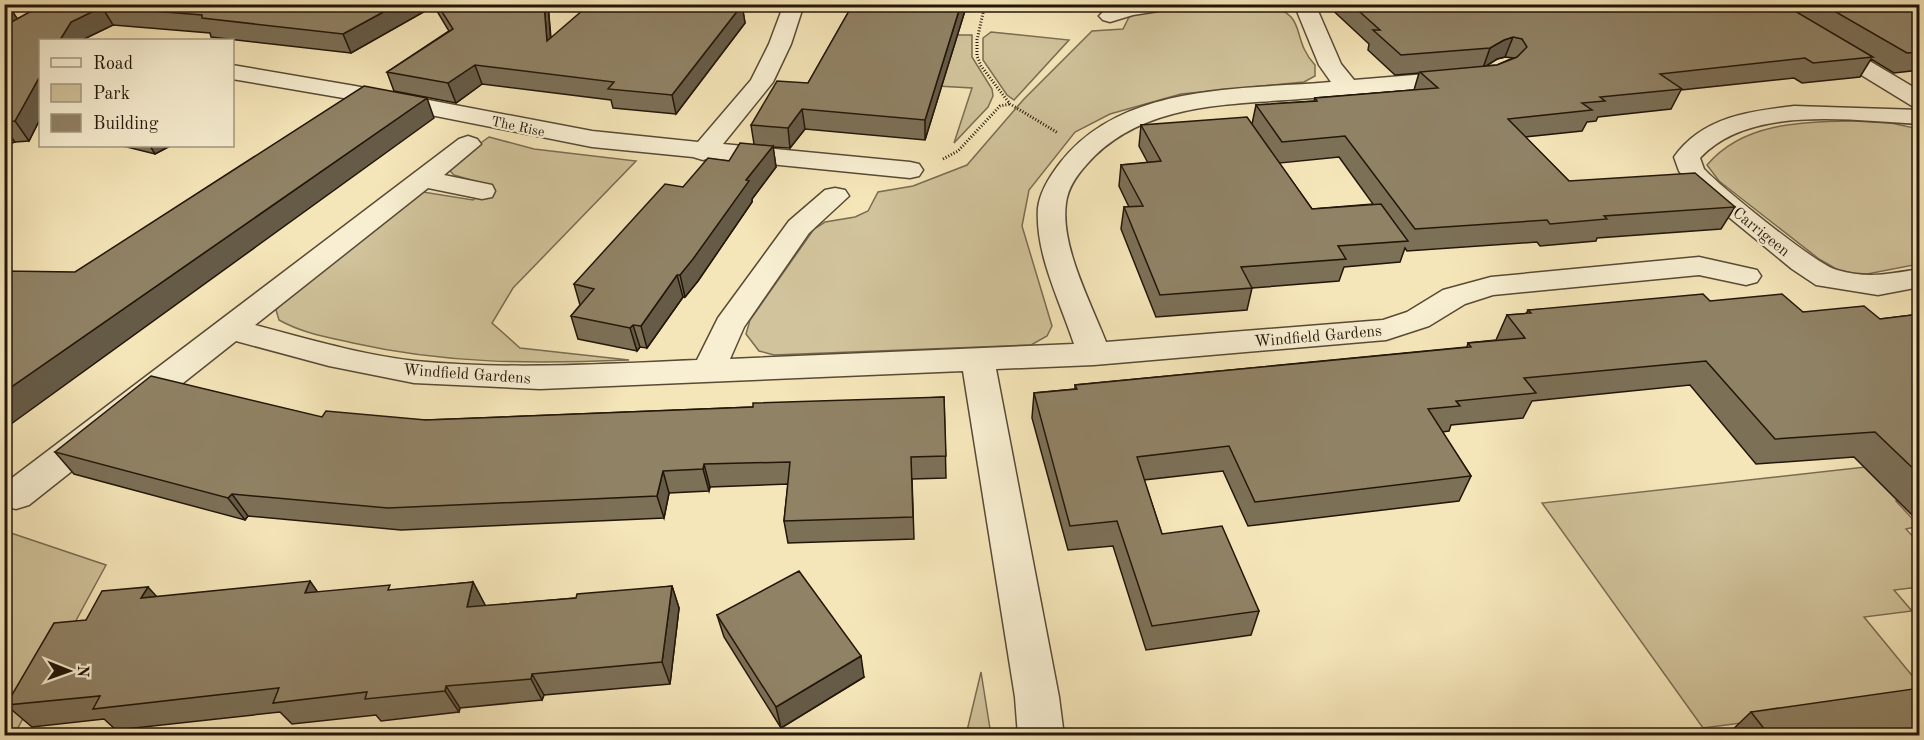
<svg xmlns="http://www.w3.org/2000/svg" width="1924" height="740" font-family="'Old Standard TT',serif">
<style>
.green{fill:#d1c39b;stroke:#7a6c52;stroke-width:1.5}
.lines{fill:none;stroke-linecap:round;stroke-linejoin:round}
.street-casing{stroke:#584a35;stroke-width:3}
.path{stroke:#231609;stroke-width:3;stroke-dasharray:1 2;stroke-linecap:butt}
.street{fill:#f8efd2;fill-rule:evenodd}
.wall{fill:#7c7057;stroke:#231609;stroke-width:1.5;fill-rule:evenodd}
.shaded-wall{fill:#655b47;stroke:#231609;stroke-width:1.5}
.building{fill:#908265;stroke:#231609;stroke-width:1.5}
.labels{text-anchor:middle;stroke-width:4.5;stroke-linejoin:round;paint-order:stroke}
.far-street-label{font-size:14px;fill:#231609;stroke:#f8efd2}
.street-label{font-size:16px;fill:#231609;stroke:#f8efd2}
</style>
<rect width="100%" height="100%" fill="#f5e6b9"/>
<filter id="stains"><feTurbulence type="fractalNoise" baseFrequency=".00333" numOctaves="4"/><feColorMatrix values="0 0 0 0 .2 0 0 0 0 .09 0 0 0 0 .02 0 0 0 .5 -.17"/></filter>
<radialGradient id="worn" r=".72"><stop offset=".6" stop-color="#630" stop-opacity="0"/><stop offset="1" stop-color="#630" stop-opacity=".3"/></radialGradient>
<path class="green" d="M1266,5C1310,15 1289,37 1315,65V76L1304,82L1181,94L1110,114L1075,132L1029,190L1022,226L1052,326L1047,336L1031,345L774,355L759,351L746,334L750,320L814,229L825,222L855,217L868,211L878,192L913,186L967,165L1024,99L1092,31L1123,29L1129,17L1142,12Z
M991,32L1069,40L1014,100L1007,95L983,60V38Z
M937,35H972V57L992,89L993,96L988,107L954,143L972,88L919,85Z
M1854,121L1891,123L1919,129V264L1862,275L1838,270L1819,259L1719,181L1707,165C1743,122 1802,122 1854,121Z
M489,137L534,149L636,161L513,288L492,323L520,348L629,360C534,364 446,364 353,343C327,337 302,333 279,320L276,310L282,301L423,192L473,200L492,186L454,175L450,171L449,166Z
M1919,461V499L1896,501L1919,526L1906,529L1919,543V587L1894,590L1912,611L1864,617L1919,684V700L1703,728L1542,503Z
M5,531L106,565L14,735L5,736Z
M981,672L991,735H966Z"/>
<g class="lines">
<g class="street-casing">
<path id="street" d="M784,4H804L791,44L773,82L723,144L910,162L919,164L923,170L919,176L910,178L709,158L703,160L693,157L592,147L355,100L232,79V65L355,86L592,131L698,142L751,80L769,44Z
M1124,4H1181L1178,8L1133,15L1110,22L1103,20L1099,16L1103,12Z
M1294,4H1315L1341,64L1354,80L1462,71L1470,73L1474,78L1470,83L1462,85C1412,89 1362,94 1312,98C1235,105 1143,100 1087,164C1077,175 1068,187 1066,203C1060,246 1091,303 1106,342L1383,320L1407,312L1443,290L1491,277L1699,257L1757,270L1761,276L1757,282L1746,285L1699,275L1493,295L1465,304L1429,326L1386,340L1094,365L996,369L1059,697L1064,736H1018L1015,697L963,371L540,389L414,383L329,366L236,341L29,505L16,509L4,506V484L459,139L468,136L477,139L481,144L444,175L492,185L495,191L492,197L482,199L428,188L255,325C308,339 362,355 415,361C509,370 603,364 697,360L718,318L789,221L825,190L835,188L845,190L849,196L809,233L744,327L730,359L1074,344C1060,301 1035,254 1038,208C1040,191 1050,176 1060,163C1122,83 1240,90 1331,82L1319,65Z
M1749,4H1774L1920,91V108L1912,106L1752,8Z
M1794,106L1920,110V124C1852,121 1751,104 1700,158L1704,169C1721,187 1816,265 1837,270C1867,279 1889,274 1920,269V287L1878,295L1816,285L1792,269L1691,186L1679,171L1674,157C1702,117 1750,111 1794,106Z"/>
</g>
<path class="path" d="M985,4L977,40V56L981,66L1010,104L1058,133
M943,159L958,151L1000,106L1010,104"/>
<use href="#street" class="street"/>
</g>
<path class="wall" d="M4,4H548L551,38L742,5L745,23L676,114L613,108L611,100L482,84L456,103L394,91L387,72L449,31L434,6L351,53L211,37L210,33L113,25L82,40H40V119L29,141L15,142L4,145ZM9,7L35,10L17,19Z
M853,4H967L925,140L805,129L790,148L773,147L776,167L752,199V202L698,281L685,297H683L647,348L640,347L637,351L578,339L571,316L580,305L574,284L683,187L729,161L754,144L751,125L808,83Z
M1326,4H1440L1443,7L1473,4H1920V70L1894,73L1871,59L1860,77L1802,83L1794,78L1681,90L1671,109L1598,117L1596,121L1587,122L1582,131L1525,137L1569,181L1735,207L1721,229L1597,238L1596,241L1540,246L1537,242L1407,251L1405,248L1400,262L1344,267L1339,281L1252,288L1247,310L1156,317L1121,229L1124,207H1129L1119,186L1121,165L1148,163L1139,146L1141,125L1252,124L1256,105L1314,101L1315,98L1414,90L1419,73L1395,75L1368,50L1369,44ZM1505,57L1513,58L1497,65L1486,66L1497,59ZM1339,157L1373,204L1312,209L1279,163Z
M123,146H170L155,154Z
M1710,301L1803,312L1880,319L1920,314V523L1854,457L1756,464L1690,385L1532,401L1523,418L1451,425L1449,431L1442,432L1471,476L1459,501L1248,526L1223,471L1144,480L1162,534L1259,611L1251,635L1146,650L1113,546L1068,550L1032,418L1034,393L1075,389V385L1467,347L1468,343L1496,340L1507,315L1526,314L1528,310Z
M944,397L946,478L912,479L914,539L788,543L784,521L788,484L710,487L709,491L669,493L664,518L401,530L248,516L245,520L74,474L55,452L322,417L426,420L753,407Z
M473,582L485,605V606L576,598L672,586L679,608L670,684L544,695L542,700L460,708L459,712L381,721L376,715L292,724L280,712L116,730L104,719L32,727L6,705L86,620L157,597L393,590Z
M717,615L864,677L781,728L724,637Z
M1751,712L1920,735H1727Z"/>
<path class="shaded-wall" d="M4,4H8L18,20L4,27Z
M34,4H48L37,10Z
M398,4H433L434,6L351,53L343,34Z
M544,4H548L552,60L547,41Z
M961,4H967L925,140V120Z
M742,5L745,23L676,114L672,95Z
M102,7L113,25L82,40H60L71,22Z
M1513,37L1505,57L1497,59L1483,68L1490,48L1504,40Z
M475,65L482,84L456,103L448,83Z
M40,76V119L29,141L15,121Z
M427,98L434,118L4,429V392Z
M802,109L805,129L790,148L788,128Z
M4,127L15,142L4,145Z
M150,146H170L155,154Z
M773,146L776,167L752,199V202L698,281L685,297L680,275L746,180Z
M677,275L683,297L647,348L641,326Z
M633,325L640,347L637,351L630,328Z
M704,464L710,487L709,491L703,469Z
M663,471L669,493L664,518L657,496Z
M232,494L248,516L245,520L228,498Z
M310,581L326,604L305,593Z
M473,582L485,605L479,630L467,607Z
M672,586L679,608L670,684L662,662Z
M148,587L168,609L141,598Z
M861,656L864,677L781,728L776,707Z
M532,674L544,695L542,700L531,679Z
M446,686L460,708L459,712L445,691Z"/>
<path class="building" d="M44,4H398L343,34L202,18V15L102,7L71,22L60,40H40V76L15,121L4,122V24H8Z
M437,4H544L547,41L590,4L742,5L672,95L608,89L614,82L475,65L448,83L387,72L453,29Z
M853,4H961L925,120L802,109L788,128L751,125L777,81L808,83Z
M1351,4H1440L1443,7L1473,4H1783L1873,57L1813,63L1805,58L1660,74L1682,89L1600,97L1605,101L1582,103L1592,110L1508,119L1569,181L1695,173L1735,207L1604,216L1607,219L1550,224L1547,220L1415,229L1345,136L1282,142L1256,105L1317,101L1315,98L1438,88L1420,72L1497,65L1517,57L1527,47L1522,39L1513,37L1504,40L1490,48L1401,55L1373,30H1380Z
M1822,4H1920V52L1907,53Z
M364,86L427,98L4,392V271L75,272Z
M1247,117L1312,209L1381,204L1408,241L1338,246L1346,259L1241,267L1252,288L1160,295L1124,207L1143,206L1121,165L1161,161L1141,125Z
M740,143L773,146L746,180L749,181L693,259L680,275H677L641,326L633,325L630,328L571,316L594,289L574,284L665,184L683,187L708,158L729,161Z
M1703,294L1710,301L1782,294L1803,312L1864,306L1880,319L1920,314V475L1875,432L1775,439L1706,361L1524,378L1536,393L1456,401L1460,406L1428,409L1471,476L1255,502L1229,446L1137,457L1162,534L1222,526L1259,611L1152,626L1117,521L1070,526L1034,393L1077,389L1075,385L1471,347L1468,343L1525,338L1507,315L1531,313L1528,310Z
M151,376L322,417L326,411L426,420L753,407V403L944,397L946,456L911,457L913,517L784,521L790,462L704,464L703,469L663,471L657,496L388,508L232,494L228,498L55,452Z
M799,571L861,656L776,707L717,615Z
M310,581L305,593L390,585L388,590L473,582L467,607L576,598L577,594L672,586L662,662L532,674L531,679L446,686L445,691L365,699L367,692L273,703L279,688L93,709L100,696L6,705L54,623L86,620L102,591L148,587L141,598Z
M1920,688V735H1769L1751,712Z
M833,733V735H780Z"/>
<g class="labels">
<g class="far-street-label">
<text transform="translate(518 126) rotate(12)" y="5">The Rise</text>
</g>
<g class="street-label">
<text transform="translate(1762 231) rotate(39)" y="6">Carrigeen</text>
<text transform="translate(1318 335) rotate(-5)" y="6">Windfield Gardens</text>
<text transform="translate(467 373) rotate(4)" y="6">Windfield Gardens</text>
</g>
</g>
<rect width="1924" height="740" fill="none" stroke="#f5e6b9" stroke-width="24"/>
<rect x="6" y="6" width="1912" height="728" fill="none" stroke="#231609" stroke-width="3"/>
<rect x="12" y="12" width="1900" height="716" fill="none" stroke="#231609" stroke-width="1.5"/>
<rect x="39" y="39" width="195" height="108" fill="#f8efd2" stroke="#a39882" stroke-width="1.5"/>
<rect x="51" y="58" width="30" height="9" fill="#f8efd2" stroke="#a39882" stroke-width="1.5"/>
<text x="93" y="69" font-size="18" fill="#231609">Road</text>
<rect x="51" y="84" width="30" height="18" fill="#d1c39b" stroke="#a39882" stroke-width="1.5"/>
<text x="93" y="99" font-size="18" fill="#231609">Park</text>
<rect x="51" y="114" width="30" height="18" fill="#908265" stroke="#a39882" stroke-width="1.5"/>
<text x="93" y="129" font-size="18" fill="#231609">Building</text>
<g transform="translate(69 671) rotate(91)" stroke="#f8efd2" stroke-width="4.5" paint-order="stroke">
<path d="M0-4.5L10 22L0 15L-10 22Z" fill="#231609"/>
<text y="-9" font-size="16" font-weight="bold" text-anchor="middle" fill="#231609">N</text>
</g>
<rect width="100%" height="100%" filter="url(#stains)"/>
<rect width="100%" height="100%" fill="url(#worn)"/>
</svg>
